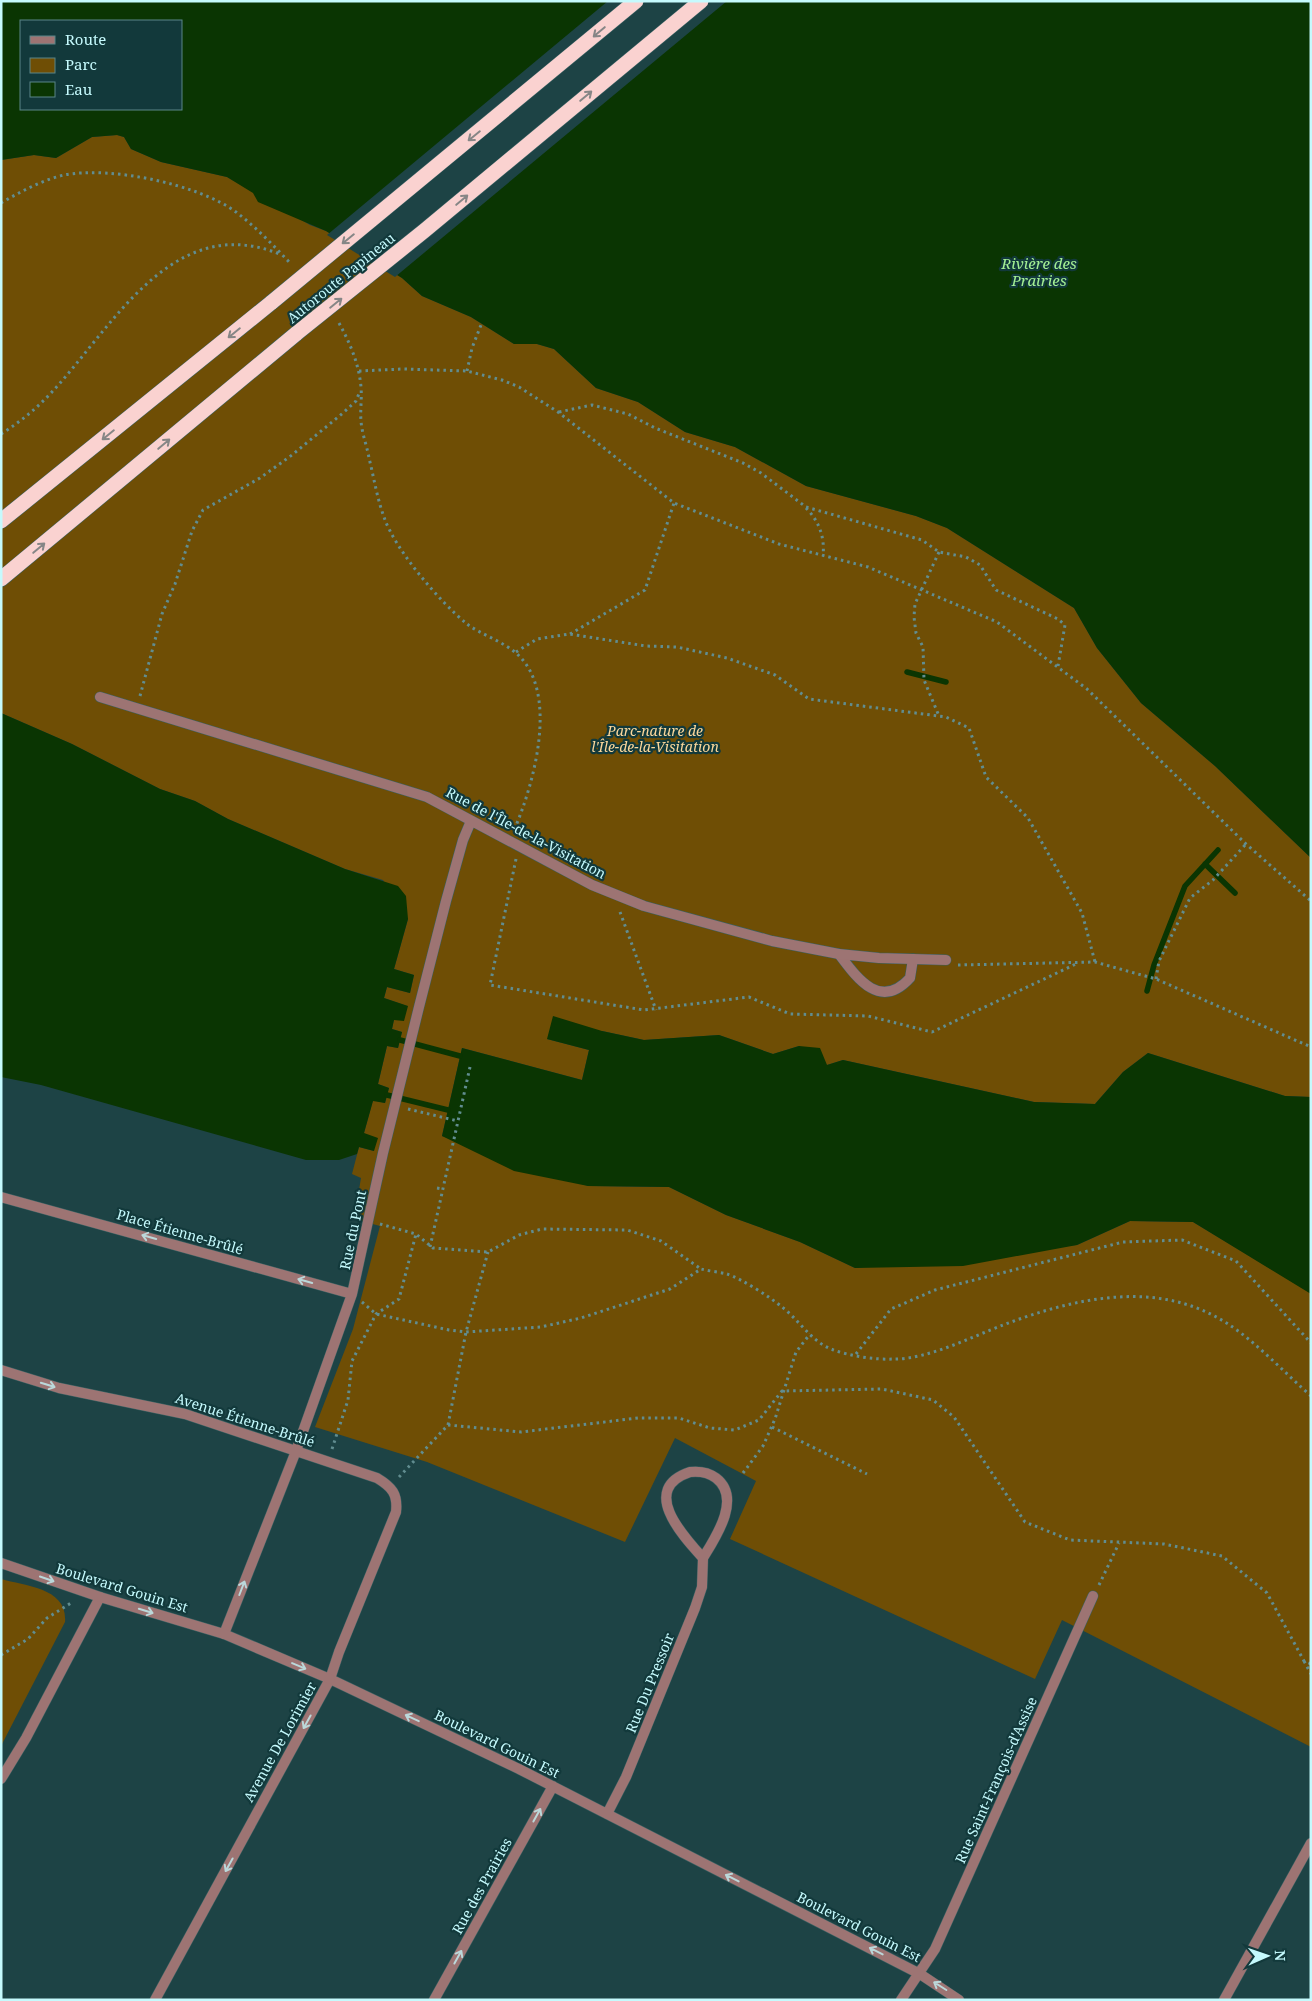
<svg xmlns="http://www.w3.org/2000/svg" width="1312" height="2001" font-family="'Noto Serif',serif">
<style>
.green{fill:#6f4e05}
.water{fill:#0a3502;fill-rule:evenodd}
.pier{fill:#1d4345}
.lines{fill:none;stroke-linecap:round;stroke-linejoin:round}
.stream{stroke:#0a3502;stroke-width:5.5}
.service-casing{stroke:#386062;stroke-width:11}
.minor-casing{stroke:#386062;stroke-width:11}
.tertiary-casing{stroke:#386062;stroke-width:11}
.motorway-casing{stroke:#386062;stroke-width:16}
.path{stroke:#618d90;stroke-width:3;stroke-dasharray:2.5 4;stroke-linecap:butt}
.service{stroke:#9d7473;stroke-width:10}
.minor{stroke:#9d7473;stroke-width:10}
.tertiary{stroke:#9d7473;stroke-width:10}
.motorway{stroke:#fad2d0;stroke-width:15}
.motorway-bridge-casing{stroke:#386062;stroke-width:16;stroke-linecap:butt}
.motorway-bridge{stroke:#fad2d0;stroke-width:15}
.oneway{stroke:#868686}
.oneway2{stroke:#bbd8da}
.labels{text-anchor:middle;stroke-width:4.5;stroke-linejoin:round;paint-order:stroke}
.street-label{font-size:14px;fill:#c5fafd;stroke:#12393b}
.park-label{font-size:14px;font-style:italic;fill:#fbd79b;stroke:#12393b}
.water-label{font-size:15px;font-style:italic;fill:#a4f094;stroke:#12393b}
</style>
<rect width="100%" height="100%" fill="#1d4345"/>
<path class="green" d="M117,135L124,137L131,149L161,162L227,177L310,225L326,231L402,278L422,296L471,317L514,344H537L554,349L596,388L638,402L685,432L735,447L806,486L916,516L947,528L1074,608L1097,648L1141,703L1215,766L1311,858V1097L1285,1096L1148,1053L1123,1072L1095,1104L1034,1102L843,1060L827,1065L799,1046L773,1054L719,1035L644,1040L602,1031L547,1039L589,1050L582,1080L462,1048L442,1136L588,1186L669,1187L726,1215L800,1242L855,1268L1077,1245L1130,1221L1193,1222L1309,1292L1311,1294V1747L1062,1620L1035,1679L730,1539L756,1481L675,1438L625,1542L427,1462L315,1427L353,1329L380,1226L354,1219L361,1178L352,1174L359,1147L374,1151L364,1133L373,1100L385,1103L389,1088L378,1084L387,1046L398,1048L402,1032L392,1029L394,1019L407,1006L384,998L387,987L410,993L414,975L394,969L408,919L383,880L345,869L228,819L195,801L160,789L72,744L1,713V160L34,155L56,158L92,137Z
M1,1579C26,1586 68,1588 65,1622L1,1746Z"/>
<path class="water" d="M1,1H1311V858L1215,766L1141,703L1097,648L1074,608L947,528L916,516L806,486L735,447L685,432L638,402L596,388L554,349L537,344H514L471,317L422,296L402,278L326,231L258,202L253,193L227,177L161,162L131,149L124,137L117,135L92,137L56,158L34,155L1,160ZM21,21H181V109H21Z
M1,713L72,744L160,789L195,801L228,819L345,869L398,886L406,896L408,919L394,969L414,975L410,993L387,987L384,998L408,1006L404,1021L394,1020L392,1029L402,1032L398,1048L387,1046L378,1084L389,1088L385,1103L373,1101L364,1133L378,1138L374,1151L359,1147L357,1154L339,1160H306L41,1085L1,1077Z
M553,1016L602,1031L644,1040L719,1035L773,1054L799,1046L820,1048L827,1065L843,1060L1034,1102L1095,1104L1123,1072L1148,1053L1285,1096L1311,1097V1294L1193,1222L1130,1221L1077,1245L963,1266L855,1268L800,1242L726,1215L669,1187L588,1186L514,1171L442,1136L462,1048L582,1080L589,1050L547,1039Z"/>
<path class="pier" d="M608,1H727L395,277L327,235Z"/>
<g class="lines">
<path class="stream" d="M907,672L946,682
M1205,864L1235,893
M1147,991L1154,965L1185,886L1218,850
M400,1040L460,1056
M387,1095L448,1110"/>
<g class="service-casing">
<path id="service" d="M839,954C857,978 880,1011 910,978L913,959"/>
</g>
<g class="minor-casing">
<path id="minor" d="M100,697L427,797L592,885L644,906L772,941L839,954L879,958L946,960
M1,1197L352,1294
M1,1370L59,1388L185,1414L377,1478C392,1487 398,1494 396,1512L339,1652L330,1679L155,2000
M690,1472C699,1471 708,1472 716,1478C742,1498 716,1537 703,1558C683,1536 639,1489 690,1472Z
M224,1634L296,1451L352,1294L383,1153L419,1007L446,901L463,840L471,821
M330,1679L519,1769L920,1974L959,2000
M1,1779L26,1738L100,1597
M607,1814L626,1777L695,1608L702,1587L703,1558
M434,2000L553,1786
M901,2000L935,1949L1093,1596
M1224,2000L1311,1843"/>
</g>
<g class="tertiary-casing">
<path id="tertiary" d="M1,1563L100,1597L224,1634L330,1679"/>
</g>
<g class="motorway-casing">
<path id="motorway" d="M1,521L272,302
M1,579L297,333"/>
</g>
<path class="path" d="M1,203C20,192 42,180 64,175C110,166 198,184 236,212C256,227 274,246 291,264
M339,323C350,343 359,364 361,387C362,399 360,410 361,421C362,434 367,446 369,458C374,478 377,498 384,517C395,550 440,602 467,624C482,635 502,641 516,653C560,691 534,783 515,828
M359,371L403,369L467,371L502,380L519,387L558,412L674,503L779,544L868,567L997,622L1087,689L1246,844L1311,901
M467,371L472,348L481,325
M559,412L592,405L628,414L655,428L743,463L761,473L806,507L922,540L939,552L966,557L980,565L996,590L1058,619L1065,625L1058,666
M1,434C20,422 36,409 51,393C113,327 173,209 282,255
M806,508C819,521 825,537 823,556
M939,552L915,604L914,617L916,633L923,647L924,680L939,716
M570,634L645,590L674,503
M516,652L537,639L569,634L646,646L677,647L727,658L775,675L809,699L946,717L969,728L986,777L1028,818L1082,913L1095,962
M140,696L162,614L175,584L192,531L203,510L260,478L292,455L343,413L356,401L360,391
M516,859L490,985L644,1010L749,997L790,1014L868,1016L932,1032L1078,963
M620,912L656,1010
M958,965L1095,962L1156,979L1311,1047
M1156,979L1159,961L1190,898L1213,880L1246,844
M408,1109L458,1121
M437,1188L443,1189
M380,1224L416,1234L433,1248L488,1252L519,1235L542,1229L627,1230L661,1241L701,1269
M430,1247L470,1067
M362,1302L376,1314L449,1330L466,1332L541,1327L581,1318L670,1289L701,1269C709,1271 719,1272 727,1274C742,1279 770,1297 782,1307C799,1320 811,1341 831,1349C849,1356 875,1360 894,1359C929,1359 971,1337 1003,1325C1075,1298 1158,1278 1228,1324C1255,1341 1286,1374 1311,1396
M856,1354L891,1309L935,1290L1123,1242L1182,1240L1236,1261L1311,1343
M448,1425L521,1432L638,1418H679L710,1428L735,1430L759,1420L782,1391L882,1389L933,1400L954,1417L1025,1522L1070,1540L1164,1544L1222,1556L1267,1593L1304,1661L1311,1664
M772,1427L867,1474
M332,1449L348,1400L352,1361L376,1314L399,1299L416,1234
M743,1473L763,1446L775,1419L796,1352L810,1334
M399,1477L448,1425L466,1332L488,1252
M1099,1585L1119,1543
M1,1655L28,1639L47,1618L71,1603
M1304,1661L1311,1674"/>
<use href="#service" class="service"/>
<use href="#minor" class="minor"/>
<use href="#tertiary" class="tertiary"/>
<use href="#motorway" class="motorway"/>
<g class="motorway-bridge-casing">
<path id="motorway-bridge" d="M272,302L636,1
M297,333L424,231L701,1"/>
</g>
<use href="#motorway-bridge" class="motorway-bridge"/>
</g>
<defs><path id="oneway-shaft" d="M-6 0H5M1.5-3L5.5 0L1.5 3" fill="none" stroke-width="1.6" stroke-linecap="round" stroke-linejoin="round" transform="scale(1.25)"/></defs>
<g class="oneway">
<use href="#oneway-shaft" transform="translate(599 32) rotate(140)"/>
<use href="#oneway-shaft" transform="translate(586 96) rotate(-40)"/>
<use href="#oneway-shaft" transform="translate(474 136) rotate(141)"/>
<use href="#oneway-shaft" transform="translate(462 200) rotate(-40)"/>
<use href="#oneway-shaft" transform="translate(348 239) rotate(141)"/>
<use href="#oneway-shaft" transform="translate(336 303) rotate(-39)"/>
<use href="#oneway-shaft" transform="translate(234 333) rotate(141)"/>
<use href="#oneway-shaft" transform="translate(108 435) rotate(141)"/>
<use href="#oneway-shaft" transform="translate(164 444) rotate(-40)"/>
<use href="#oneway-shaft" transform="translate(39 548) rotate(-40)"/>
</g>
<g class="oneway2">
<use href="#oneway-shaft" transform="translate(149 1237) rotate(-164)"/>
<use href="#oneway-shaft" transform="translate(305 1281) rotate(-164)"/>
<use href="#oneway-shaft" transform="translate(48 1385) rotate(17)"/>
<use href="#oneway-shaft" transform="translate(47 1579) rotate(19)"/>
<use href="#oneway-shaft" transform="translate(242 1588) rotate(-69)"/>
<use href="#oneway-shaft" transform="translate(146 1611) rotate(17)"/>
<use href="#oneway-shaft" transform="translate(299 1666) rotate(23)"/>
<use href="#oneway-shaft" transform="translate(412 1718) rotate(-155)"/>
<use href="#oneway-shaft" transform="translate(307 1722) rotate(119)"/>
<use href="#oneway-shaft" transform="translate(537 1815) rotate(-61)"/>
<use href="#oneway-shaft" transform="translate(229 1865) rotate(119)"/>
<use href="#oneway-shaft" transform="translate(732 1878) rotate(-153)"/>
<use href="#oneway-shaft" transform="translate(876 1951) rotate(-153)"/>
<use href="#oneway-shaft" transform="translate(458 1957) rotate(-61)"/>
<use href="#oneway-shaft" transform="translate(940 1986) rotate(-148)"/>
</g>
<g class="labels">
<g class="street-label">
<text transform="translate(341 278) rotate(-39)" y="5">Autoroute Papineau</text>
<text transform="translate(526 833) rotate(28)" y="5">Rue de l'Île-de-la-Visitation</text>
<text transform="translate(353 1230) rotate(-78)" y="5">Rue du Pont</text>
<text transform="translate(180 1232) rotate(16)" y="5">Place Étienne-Brûlé</text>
<text transform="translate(245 1420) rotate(18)" y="5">Avenue Étienne-Brûlé</text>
<text transform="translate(122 1588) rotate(17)" y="5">Boulevard Gouin Est</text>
<text transform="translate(650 1683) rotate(-68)" y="5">Rue Du Pressoir</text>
<text transform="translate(280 1742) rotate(-61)" y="5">Avenue De Lorimier</text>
<text transform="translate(497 1744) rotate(26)" y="5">Boulevard Gouin Est</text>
<text transform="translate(996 1780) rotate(-66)" y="5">Rue Saint-François-d'Assise</text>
<text transform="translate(482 1886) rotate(-61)" y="5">Rue des Prairies</text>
<text transform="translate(859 1927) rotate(27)" y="5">Boulevard Gouin Est</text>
</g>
<g class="park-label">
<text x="655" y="736">Parc-nature de<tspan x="655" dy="16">l'Île-de-la-Visitation</tspan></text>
</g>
<g class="water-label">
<text x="1039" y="269">Rivière des<tspan x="1039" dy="17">Prairies</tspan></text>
</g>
</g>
<rect width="1312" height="2001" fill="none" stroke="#c5fafd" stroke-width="5"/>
<rect x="20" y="20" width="162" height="90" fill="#12393b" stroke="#5a8689"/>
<rect x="30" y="36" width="25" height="8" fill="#9d7473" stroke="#5a8689"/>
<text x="65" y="45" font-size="15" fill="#c5fafd">Route</text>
<rect x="30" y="58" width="25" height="15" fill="#6f4e05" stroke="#5a8689"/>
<text x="65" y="70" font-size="15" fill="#c5fafd">Parc</text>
<rect x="30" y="82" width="25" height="15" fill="#0a3502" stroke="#5a8689"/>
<text x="65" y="95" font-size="15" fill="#c5fafd">Eau</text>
<g transform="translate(1267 1956) rotate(88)" stroke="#12393b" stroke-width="4" paint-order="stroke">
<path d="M0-4L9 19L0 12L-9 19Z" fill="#c5fafd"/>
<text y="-8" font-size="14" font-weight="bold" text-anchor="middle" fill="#c5fafd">N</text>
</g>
</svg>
